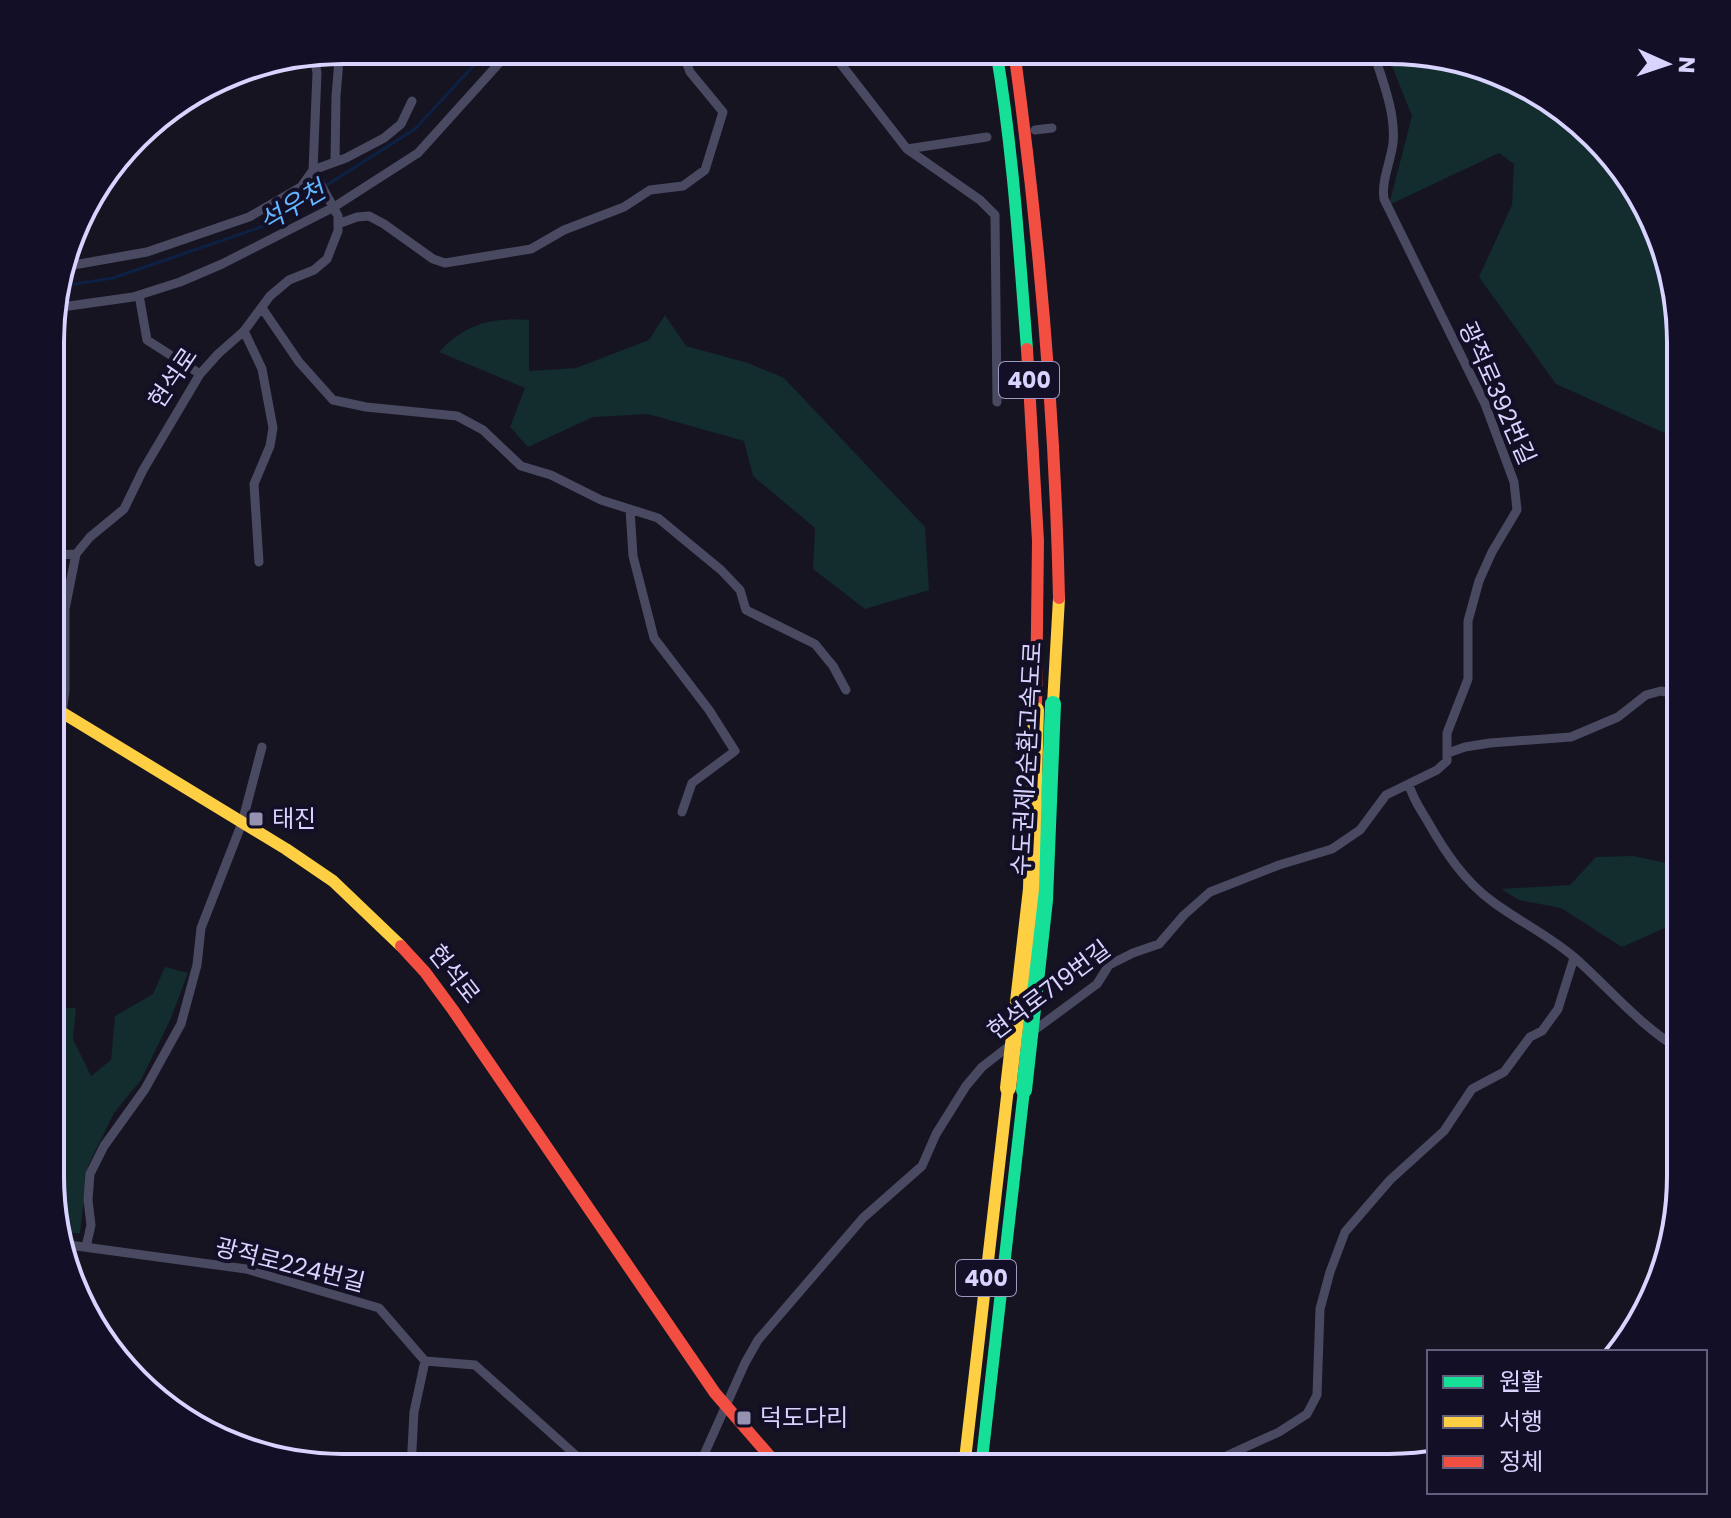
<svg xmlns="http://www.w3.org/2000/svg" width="1731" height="1518" font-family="Poppins,'Noto Sans KR',sans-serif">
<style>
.green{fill:#132c2d}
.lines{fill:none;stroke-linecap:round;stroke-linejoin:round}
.stream{stroke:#0d2144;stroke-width:3}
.street{stroke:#4a4962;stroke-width:9}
.fast{stroke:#16e098;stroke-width:12}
.slow{stroke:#ffcf43;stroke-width:12}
.jam{stroke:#f24e42;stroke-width:12}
.fast-bridge{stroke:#16e098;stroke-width:16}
.slow-bridge{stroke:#ffcf43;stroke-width:16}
.poi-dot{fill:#9591b1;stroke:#130f26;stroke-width:3}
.labels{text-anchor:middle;stroke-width:8;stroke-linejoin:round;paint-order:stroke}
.shield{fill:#130f26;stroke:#9e99be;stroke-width:2}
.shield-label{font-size:22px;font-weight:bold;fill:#d9d4ff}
.street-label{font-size:24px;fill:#d9d4ff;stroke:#130f26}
.poi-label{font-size:24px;fill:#d9d4ff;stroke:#130f26;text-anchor:start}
.water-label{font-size:26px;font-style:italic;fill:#62b6ff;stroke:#130f26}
.rim{fill:none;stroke:#d9d4ff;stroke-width:4}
</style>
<rect width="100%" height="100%" fill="#161421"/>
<path class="green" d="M1386,51H1409L1519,80L1608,149L1659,230L1680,322V440L1556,384L1479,277L1512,205L1514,164L1499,153L1389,205L1412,116Z
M665,315L686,346L748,363L784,378L925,527L929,590L865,609L813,569L815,528L753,476L744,441L648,414L593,417L528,447L510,427L525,388L439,352C465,324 491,317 529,320V371L576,368L649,340Z
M1633,856L1681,866V921L1622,947L1561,908L1519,900L1501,889L1570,885L1596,857Z
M165,967L188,973L171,1018L141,1080L114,1113L88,1166L80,1233H59L51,1195L52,983L58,1008H76L73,1039L91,1076L111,1060L115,1016L153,994Z"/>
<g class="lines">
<path class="stream" d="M56,287L113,278L261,227L415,129L488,50"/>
<path class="street" d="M830,50L907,149L980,200L995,215L997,402
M1035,130L1052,128
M907,149L987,137
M335,161L336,96L339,60L337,51
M338,224L357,217L369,216L384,224L433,259L445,263L531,249L564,230L624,207L650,190L683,186L705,170L723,112L690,72L687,64L690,50
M62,267L147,252L249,217L301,187L313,170L346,158L384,138L401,124L412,101
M139,295L147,340L200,374
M55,308L133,297L180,282L222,264L334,207L418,153L511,50
M262,308L299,362L333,400L366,407L457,416L483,430L521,466L551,475L601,500L658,518L721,570L740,590L746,610L815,644L833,666L846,690
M630,509L633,556L654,638L709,710L735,751L692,783L682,812
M54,555L76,554
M259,562L254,484L270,446L273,428L262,369L244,331L270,296L289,280L314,270L327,259L338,231V216L313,170L317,73L314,55
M1448,753L1465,747L1490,743L1571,737L1618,717L1646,695L1661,691L1681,695
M53,776L65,691V609L76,554L90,537L124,509L143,470L200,374L218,354L244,331
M1409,784C1412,798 1421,810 1428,822C1445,852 1465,882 1493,902C1520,922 1550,936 1575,958C1609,988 1641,1027 1681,1050
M1032,1032L1097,984L1109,965L1133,953L1159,944L1184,915L1210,892L1279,865L1332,849L1360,830L1386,795L1437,770L1447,761V733L1468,679V621L1479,581L1492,552L1517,510L1514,482L1485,404L1384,199C1381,181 1391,161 1393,143C1396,113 1382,79 1373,51
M62,1244L246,1269L379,1308L425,1361L475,1365L590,1468
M86,1247L91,1225L88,1200L90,1174L104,1146L145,1089L181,1024L197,965L201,928L242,823L262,747
M411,1468L414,1412L425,1361
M698,1468L745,1363L758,1340L863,1218L922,1166L936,1134L966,1086L982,1067L1013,1043
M1194,1468L1204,1466L1279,1432L1307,1414L1317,1395L1320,1309L1330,1272L1345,1232L1390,1180L1444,1131L1472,1089L1504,1072L1530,1037L1542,1031L1558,1009L1574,958"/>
<path class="fast" d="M996,50C1013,149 1019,249 1027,349
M981,1468L1024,1090"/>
<path class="slow" d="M1053,704L1059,598
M53,707L286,849L333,881L401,946
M964,1468L1008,1088"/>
<path class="jam" d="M1014,50C1039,232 1055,414 1059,598
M1027,349L1038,541L1036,710
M401,946L425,972L453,1010L715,1393L780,1468"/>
<path class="fast-bridge" d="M1024,1090L1045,900L1053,704"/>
<path class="slow-bridge" d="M1008,1088L1031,889L1036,710"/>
</g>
<g class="poi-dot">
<rect x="248" y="811" width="16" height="16" rx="4"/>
<rect x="736" y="1410" width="16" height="16" rx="4"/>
</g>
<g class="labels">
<g class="shield">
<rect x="999" y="362" width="60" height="36" rx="6"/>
<rect x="956" y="1260" width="60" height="36" rx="6"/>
</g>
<g class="shield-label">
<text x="1029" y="388">400</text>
<text x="986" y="1286">400</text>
</g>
<g class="street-label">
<text transform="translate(173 378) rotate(-56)" y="8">현석로</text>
<text transform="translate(1497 393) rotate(66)" y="8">광적로392번길</text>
<text transform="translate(1027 759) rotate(-87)" y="8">수도권제2순환고속도로</text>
<text transform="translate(454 974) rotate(52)" y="8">현석로</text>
<text transform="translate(1049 990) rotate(-37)" y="8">현석로719번길</text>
<text transform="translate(290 1265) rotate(14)" y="8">광적로224번길</text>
</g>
<g class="poi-label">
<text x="272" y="827">태진</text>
<text x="760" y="1426">덕도다리</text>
</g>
<g class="water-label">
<text transform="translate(292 206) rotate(-31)" y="9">석우천</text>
</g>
</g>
<path d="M0 0H1731V1518H0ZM342 64H1389A278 278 0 0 1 1667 342V1176A278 278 0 0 1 1389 1454H342A278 278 0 0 1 64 1176V342A278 278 0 0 1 342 64Z" fill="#130f26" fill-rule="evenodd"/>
<path class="rim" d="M342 64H1389A278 278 0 0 1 1667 342V1176A278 278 0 0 1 1389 1454H342A278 278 0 0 1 64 1176V342A278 278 0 0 1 342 64Z"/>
<rect x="1427" y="1350" width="280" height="144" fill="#130f26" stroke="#625e7d" stroke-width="2"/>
<rect x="1443" y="1376" width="40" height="12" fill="#16e098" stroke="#625e7d" stroke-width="2"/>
<text x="1499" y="1390" font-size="24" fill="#d9d4ff">원활</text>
<rect x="1443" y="1416" width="40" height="12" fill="#ffcf43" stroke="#625e7d" stroke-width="2"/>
<text x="1499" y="1430" font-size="24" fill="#d9d4ff">서행</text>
<rect x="1443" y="1456" width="40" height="12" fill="#f24e42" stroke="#625e7d" stroke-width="2"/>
<text x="1499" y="1470" font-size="24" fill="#d9d4ff">정체</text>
<g transform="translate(1667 64) rotate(93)" stroke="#130f26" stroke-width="6" paint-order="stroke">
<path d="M0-6L14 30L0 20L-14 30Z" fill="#d9d4ff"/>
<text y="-12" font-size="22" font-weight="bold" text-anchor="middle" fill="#d9d4ff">N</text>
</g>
</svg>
